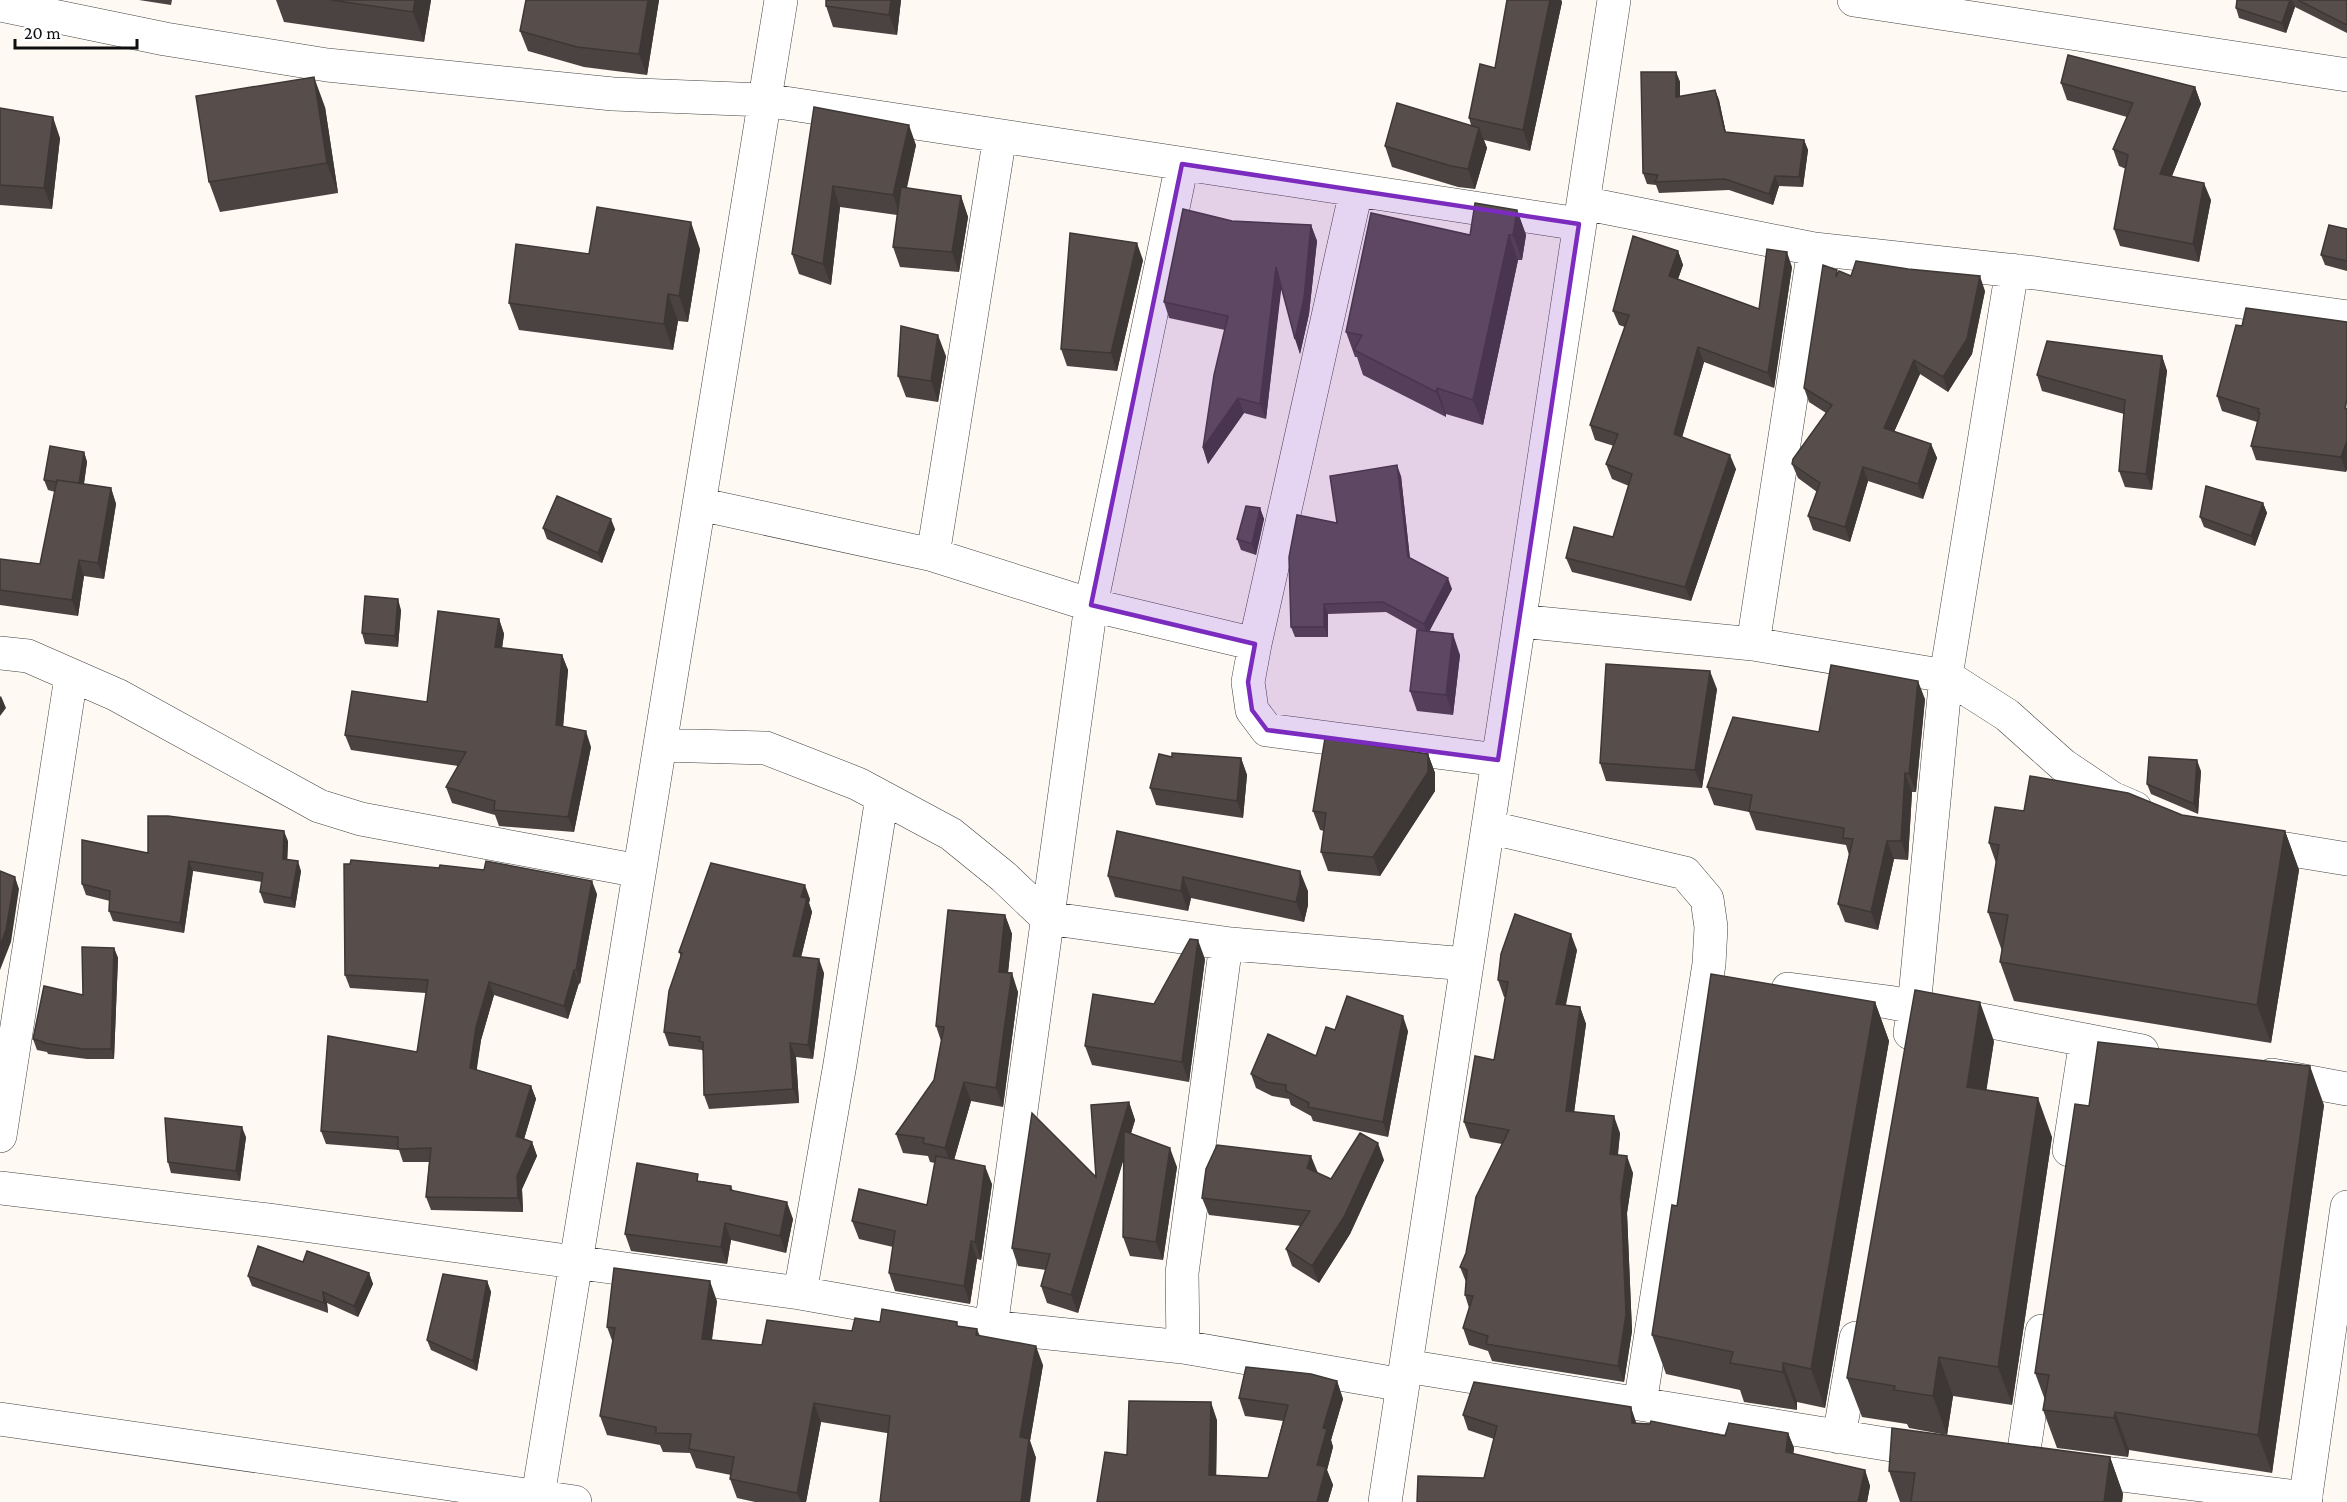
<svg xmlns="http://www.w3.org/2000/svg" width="2347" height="1502" font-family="'Crimson Pro',serif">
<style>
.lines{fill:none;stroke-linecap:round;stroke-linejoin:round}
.minor-casing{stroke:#424242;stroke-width:34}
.tertiary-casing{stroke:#424242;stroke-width:34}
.minor{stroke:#fff;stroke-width:33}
.tertiary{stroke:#fff;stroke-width:33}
.wall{fill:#4b4341}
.shaded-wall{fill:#3d3735}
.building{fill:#574e4c;stroke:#3d3735;stroke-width:1.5}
.marked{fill:#7b2cbf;fill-opacity:0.2;stroke:#7b2cbf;stroke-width:4.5;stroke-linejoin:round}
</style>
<rect width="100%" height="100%" fill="#fef9f2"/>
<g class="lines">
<g class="minor-casing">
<path id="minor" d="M1854,0L2347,75
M0,5L165,39L327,65L613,94L765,100L1579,224
M1356,191L1255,644L1248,682L1252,710L1267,730L1498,760
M1583,203L1814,249L2035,273L2347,317
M699,504L933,555L1091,605L1255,644
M933,555L1000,136
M1519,621L1753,644L1946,676L2007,715L2063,765L2112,798L2135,808
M1753,644L1814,249
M0,653L28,656L117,695L319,806L361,819L639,871
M660,745L766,748L858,784L951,834L1004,877L1047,918L1231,944L1467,964
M1488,827L1685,873L1707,899L1711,927L1709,964L1640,1404
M2249,843L2347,859
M1788,989L1888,1002L2142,1051
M1910,1033L1914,1007L1946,676L2012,270
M2272,1075L2347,1089
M0,1136L71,677
M2069,1150L2086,1040
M0,1188L268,1220L800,1293L991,1327L1183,1347L1403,1385
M800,1293L840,1064L882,797
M991,1327L1091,605L1182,164
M1183,1347L1182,1273L1226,944
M1406,1366L1935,1452
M0,1419L575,1502
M1839,1437L1856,1338
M2022,1463L2042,1331
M2073,1469L2306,1498
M538,1496L781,0
M1385,1502L1614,0"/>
</g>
<g class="tertiary-casing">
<path id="tertiary" d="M2305,1502L2347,1207"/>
</g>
<use href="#minor" class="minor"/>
<use href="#tertiary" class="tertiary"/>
</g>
<path class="wall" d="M139,0H172L171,5Z
M276,0H431L424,42L284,22Z
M526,0H659L647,75L584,67L528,51L520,31Z
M901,0L897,35L833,27L826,6Z
M1507,0H1561L1562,2L1530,151L1484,140L1487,148L1475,189L1458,187L1392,167L1385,146L1471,125L1469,118L1495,68Z
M2237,0H2347V33L2295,7L2286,33L2239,18L2236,8Z
M1676,72L1680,82V97L1715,90L1719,100L1726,133L1804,140L1808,150L1803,187L1779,186L1773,205L1729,190L1659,193L1656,185L1647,184L1643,173Z
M2061,83L2195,87L2201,104L2172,176L2211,200L2199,262L2120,246L2114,229L2126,169L2119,166L2113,149L2127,117L2067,100Z
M325,107L338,193L220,212L209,182Z
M814,107L916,145L907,188L961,196L968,217L959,272L900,267L893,247L897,215L840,207L831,285L799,274L792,254Z
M0,108L60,138L52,209L0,205Z
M1517,210L1526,235L1522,260H1518L1483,425L1446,414V417L1363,375L1357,357H1355L1346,332L1470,235Z
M1232,221L1311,225L1317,241L1309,314L1300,354L1281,287L1266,419L1244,413L1208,464L1203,448L1225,330L1169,318L1164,302Z
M2347,229V271L2325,265L2321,255Z
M700,249L688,322L678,321L673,350L519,330L509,303Z
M1678,251L1683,265L1678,279L1759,309L1792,267L1774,388L1704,362L1682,437L1736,469L1691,601L1572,572L1566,558L1613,537L1629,486L1612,479L1606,464L1614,446L1595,440L1590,425L1625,327L1619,325L1613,311Z
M1143,260L1117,371L1067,366L1061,349Z
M1838,274L1985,291L1972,354L1948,392L1920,374L1894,432L1931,444L1937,458L1923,499L1868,481L1850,542L1813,530L1808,516L1817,492L1798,478L1792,464L1826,413L1809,402L1804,388Z
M2347,322L2346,472L2256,460L2251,446L2257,422L2222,411L2217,396L2242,326Z
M946,356L938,402L906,397L898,376Z
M2162,356L2167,371L2152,490L2125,487L2119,471L2124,414L2042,391L2037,375Z
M84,452L87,462L84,484L111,488L116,504L104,579L84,576L78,616L0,605V559L40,564L55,492L48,490L44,480Z
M1401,476L1410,559L1452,589L1429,632L1460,655L1453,715L1417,711L1410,691L1420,631L1386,612L1328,614V637H1295L1291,627L1337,523Z
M2263,503L2267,513L2255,546L2204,527L2200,517Z
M1260,508L1264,519L1256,555L1241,550L1237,539Z
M543,528L615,529L602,563L547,539Z
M401,610L398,647L365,644L362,633Z
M499,619L504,634L502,648L562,655L568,670L563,726L591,747L574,832L499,826L495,815L452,803L446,787L458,766L351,750L345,735L427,702Z
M1717,689L1702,788L1606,781L1600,763Z
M1925,699L1916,792H1912L1908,860L1894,859L1878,930L1845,922L1838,904L1849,855L1846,845L1756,830L1749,812L1714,805L1707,787L1819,732Z
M1428,754L1435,773V791L1380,876L1328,871L1321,852L1324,831L1320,830L1313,811Z
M1172,757L1241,758L1247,775L1243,818L1156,805L1150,788Z
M2201,771L2198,814L2151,794L2147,784Z
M2024,811L2182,815L2285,831L2299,870L2271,1043L2014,1001L2000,962L2002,951L1988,912L1996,863L1989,843Z
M1117,831L1308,891V905L1304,922L1191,898L1188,911L1115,897L1108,876Z
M288,841L287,859L301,871L295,908L264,903L260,892L262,882L193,871L184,933L113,921L109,911L110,901L86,895L82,884L148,853Z
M350,864L439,868L597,894L580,984L579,983L568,1019L494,995L481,1040L476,1070L531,1086L536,1099L524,1139L532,1142L537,1156L522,1189L523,1212L431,1210L426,1197L429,1162H403L399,1150L326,1144L321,1131L417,1052L426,993L350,988L345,975Z
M810,899L809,903L812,912L801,957L824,973L813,1059L796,1057L799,1103L709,1109L704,1095V1053L702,1050L669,1046L664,1032L681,957L679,952Z
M1005,915L1012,934L1008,973L1018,992L1003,1107L971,1101L954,1160L992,1184L981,1260L977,1259L970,1304L895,1291L889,1273L893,1247L859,1239L852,1221L927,1205L935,1163L930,1162L928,1156L903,1153L896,1134L934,1080L941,1041L936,1026Z
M114,948L118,958L114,1059H87L48,1054L47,1052L37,1050L33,1039L83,995Z
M1577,950L1566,1005L1580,1007L1586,1024L1574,1112L1620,1133L1618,1155L1633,1173L1627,1213L1632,1331L1624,1382L1492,1361L1488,1351L1469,1345L1463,1328L1469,1308L1465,1295L1466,1282L1460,1267L1466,1253L1502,1144L1470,1138L1464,1122L1494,1060L1506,997H1504L1498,980Z
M1205,959L1189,1082L1092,1065L1085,1046L1154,1004Z
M1875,1002L1889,1041L1825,1408L1797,1402V1410L1744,1402L1740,1390L1666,1374L1652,1335L1677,1206Z
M1335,1030L1408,1031L1388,1137L1313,1121L1311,1116L1291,1105L1289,1099L1272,1096L1256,1088L1251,1074L1316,1056Z
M1994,1041L1986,1090L2052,1137L2012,1405L1953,1396L1947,1435L1909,1428L1907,1424L1862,1417L1847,1378Z
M1129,1102L1135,1120L1131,1133L1177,1167L1163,1260L1130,1256L1123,1237L1124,1158L1078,1313L1047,1303L1041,1286L1046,1270L1018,1266L1012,1248L1096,1177Z
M2324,1105L2272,1473L2129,1450L2128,1457L2057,1448L2043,1410L2045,1400L2035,1373L2089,1106Z
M246,1137L240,1181L171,1173L168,1162Z
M1384,1160L1350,1234L1319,1283L1292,1266L1286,1249L1301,1226L1209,1215L1202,1198L1317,1173L1331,1179Z
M701,1181L731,1186L733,1191L793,1219L786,1253L731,1240L727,1264L631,1251L625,1234Z
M303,1262L369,1273L373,1284L358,1317L327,1303L328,1313L252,1286L248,1276Z
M487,1281L491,1292L477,1371L431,1350L427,1340Z
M717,1301L712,1340L762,1345L852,1331L880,1322L959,1326L977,1329L980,1336L1043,1365L1030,1441L1036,1458L821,1422L806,1502H755L737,1498L730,1479L731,1475L696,1468L690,1453L663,1452L660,1445L607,1435L600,1416L613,1343L607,1327Z
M1337,1381L1343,1399L1331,1440L1333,1447L1327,1470L1333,1485L1328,1502L1127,1455L1217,1420L1216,1475L1268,1478L1283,1421L1245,1416L1239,1398Z
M1463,1415L1637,1423L1725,1436L1788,1433L1794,1448L1793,1454L1865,1470L1870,1486L1867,1502H1417L1484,1478L1494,1439L1468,1430Z
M2110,1457L2123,1494L2122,1502H1900L1889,1471Z"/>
<path class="shaded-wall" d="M415,0H431L424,42L413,12Z
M648,0H659L647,75L639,54Z
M891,0H901L897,35L889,15Z
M1550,0H1561L1562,2L1530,151L1523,130Z
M2290,0H2292L2295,7L2286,33L2282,23Z
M1676,72L1680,82V108L1676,97Z
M314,77L325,107L338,193L327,163Z
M2195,87L2201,104L2166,191L2160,174Z
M1715,90L1719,100L1728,143L1725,132Z
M53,117L60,138L52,209L44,188Z
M909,125L916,145L900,216L893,195Z
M1479,128L1487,148L1475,189L1468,169Z
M1804,140L1808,150L1803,187L1799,177Z
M1775,176L1779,186L1773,205L1769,194Z
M2204,183L2211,200L2199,262L2193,244Z
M833,186L840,207L831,285L823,264Z
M961,196L968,217L959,272L952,252Z
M1517,210L1526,235L1522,260L1513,235Z
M691,222L700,249L688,322L679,296Z
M1311,225L1317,241L1309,314L1300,354L1295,339Z
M1509,235L1518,260L1483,425L1473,400Z
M1137,243L1143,260L1117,371L1111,353Z
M1678,251L1683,265L1674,290L1669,276Z
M1787,252L1792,267L1774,388L1768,373Z
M1276,267L1282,283L1266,419L1260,404Z
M1980,276L1985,291L1972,354L1948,392L1943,377Z
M668,294L678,321L673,350L664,324Z
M938,335L946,356L938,402L931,381Z
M1698,347L1704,362L1679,448L1674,434Z
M2162,356L2167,371L2152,490L2146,474Z
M1914,360L1920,374L1889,443L1884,428Z
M1437,388L1446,414V417L1436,392Z
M1238,398L1244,413L1208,464L1203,448Z
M2347,441V470L2346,472L2341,457Z
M1931,444L1937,458L1923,499L1918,484Z
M84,452L87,462L82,496L78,486Z
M1730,455L1736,469L1691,601L1685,587Z
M1397,465L1401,476L1411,568L1408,557Z
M1863,467L1868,481L1850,542L1845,527Z
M111,488L116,504L104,579L98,563Z
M2263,503L2267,513L2255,546L2251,536Z
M1260,508L1264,519L1256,555L1252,544Z
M611,519L615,529L602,563L598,553Z
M79,560L84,576L78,616L72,600Z
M1448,578L1452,589L1427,635L1424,624Z
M398,599L401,610L398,647L395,636Z
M1324,604L1328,614V637L1324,627Z
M499,619L504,634L500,663L495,647Z
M1453,634L1460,655L1453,715L1446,695Z
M562,655L568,670L562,740L556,725Z
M1710,671L1717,689L1702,788L1695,770Z
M1918,681L1925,699L1916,792L1909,774Z
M1,696L6,708L0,716V697Z
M586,731L591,747L574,832L568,817Z
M1428,754L1435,773V791L1380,876L1373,857Z
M1241,758L1247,775L1243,818L1237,801Z
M2197,760L2201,771L2198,814L2194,804Z
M1905,773L1912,792L1908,860L1901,841Z
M284,831L288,841L287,869L283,859Z
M2285,831L2299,870L2271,1043L2257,1005Z
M1887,841L1894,859L1878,930L1871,912Z
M189,861L193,871L184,933L180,923Z
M298,861L301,871L295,908L291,898Z
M1300,871L1308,891V905L1304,922L1296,902Z
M15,877L19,889L11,942L0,970V946Z
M1183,877L1191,898L1188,911L1181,891Z
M592,881L597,894L580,984L576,970Z
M805,885L810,899L809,903L812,912L798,970L793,956L801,897Z
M1005,915L1012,934L1006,991L999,972Z
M1571,934L1577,950L1562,1021L1556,1004Z
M1198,940L1205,959L1189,1082L1182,1062Z
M114,948L118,958L114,1059L111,1049Z
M819,959L824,973L813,1059L808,1045Z
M574,970L579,983L568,1019L564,1006Z
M1012,973L1018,992L1003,1107L996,1088Z
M489,982L494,995L481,1040L475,1082L470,1068L476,1027Z
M1875,1002L1889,1041L1825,1408L1811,1369Z
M1980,1002L1994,1041L1981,1126L1967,1087Z
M1580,1007L1586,1024L1572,1128L1566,1111Z
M1403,1016L1408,1031L1388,1137L1383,1122Z
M790,1043L796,1057L799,1103L793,1089Z
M2310,1066L2324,1105L2272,1473L2258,1435Z
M964,1082L971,1101L952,1167L945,1148Z
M531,1086L536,1099L521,1149L516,1136Z
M2038,1098L2052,1137L2012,1405L1998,1367Z
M1129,1102L1135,1120L1078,1313L1071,1295Z
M1614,1116L1620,1133L1616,1170L1610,1154Z
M242,1127L246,1137L240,1181L236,1171Z
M532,1142L537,1156L522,1189L523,1212L518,1198L517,1176Z
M1378,1143L1384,1160L1350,1234L1319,1283L1312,1266Z
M1170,1148L1177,1167L1163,1260L1156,1242Z
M1311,1156L1318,1173L1307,1168Z
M1627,1156L1633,1173L1627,1213L1632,1331L1624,1382L1618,1366L1621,1196Z
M985,1166L992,1184L981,1260L975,1242Z
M787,1202L793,1219L786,1253L780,1236Z
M725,1223L731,1240L727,1264L721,1247Z
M971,1241L977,1259L970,1304L964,1286Z
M369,1273L373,1284L358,1317L354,1306Z
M487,1281L491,1292L477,1371L473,1361Z
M710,1281L717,1301L709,1359L702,1339Z
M323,1292L327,1303L328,1313L324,1303Z
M1036,1346L1043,1365L1030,1441L1036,1458L1030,1502H1021L1020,1437Z
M1939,1357L1953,1396L1947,1435L1933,1396Z
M1783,1363L1797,1402V1410L1783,1372Z
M1337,1381L1343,1399L1331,1440L1333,1447L1327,1470L1333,1485L1328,1502H1317V1465L1323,1428Z
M1211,1402L1217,1420L1216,1492L1209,1475Z
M814,1403L821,1422L806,1502H801L797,1493Z
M1631,1407L1636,1422L1637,1438L1632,1423Z
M2115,1412L2129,1450L2128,1457L2114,1418Z
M1788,1433L1794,1448L1792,1467L1786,1452Z
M2110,1457L2123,1494L2122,1502H2104Z
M1865,1470L1870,1486L1867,1502H1858Z"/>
<path class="building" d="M331,0H415L413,12Z
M526,0H648L639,54L577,47L520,31Z
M826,0H891L889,15L826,6Z
M1507,0H1550L1523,130L1469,118L1480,64L1495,68Z
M2237,0H2290L2282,23L2236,8Z
M2298,0H2347V25Z
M2068,55L2195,87L2160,174L2204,183L2193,244L2114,229L2128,155L2113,149L2133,103L2061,83Z
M1641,72H1676V97L1715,90L1725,132L1804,140L1799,177L1775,176L1769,194L1725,179L1655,182L1658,175L1643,173Z
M314,77L327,163L209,182L196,96Z
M1397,103L1479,128L1468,169L1451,166L1385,146Z
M814,107L909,125L893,195L833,186L823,264L792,254Z
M0,108L53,117L44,188L0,185Z
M901,187L961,196L952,252L893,247Z
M1475,203L1517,210L1513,235H1509L1473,400L1437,388L1436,392L1354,350L1362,335L1346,332L1371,213L1470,235Z
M597,207L691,222L679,296L668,294L664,324L509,303L516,244L589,254Z
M1183,209L1232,221L1311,225L1304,298L1295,339L1276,267L1260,404L1238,398L1203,448L1214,375L1228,316L1164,302Z
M2329,225L2347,229V261L2321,255Z
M1070,233L1137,243L1111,353L1061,349Z
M1633,236L1678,251L1669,276L1759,309L1767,249L1787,252L1768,373L1698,347L1674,434L1730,455L1685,587L1566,558L1574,527L1613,537L1632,474L1606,464L1618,434L1590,425L1629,315L1613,311Z
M1856,261L1908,269L1980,276L1967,339L1943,377L1914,360L1884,428L1931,444L1918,484L1863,467L1845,527L1808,516L1820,483L1792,464L1793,459L1832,405L1804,388L1823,265L1837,270L1836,277L1839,271L1851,276Z
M2246,308L2347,322V399L2345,408L2347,409V441L2341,457L2251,446L2260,413L2258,412L2259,409L2217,396L2236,325L2242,326Z
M901,326L938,335L931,381L898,376Z
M2047,341L2162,356L2146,474L2119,471L2125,400L2037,375Z
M50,446L84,452L79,483L57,480V482L44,480Z
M1397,465L1408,557L1448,578L1424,624L1383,602L1324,604V627H1291L1289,557L1297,515L1337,523L1330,476Z
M57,480L111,488L98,563L79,560L72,600L0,590V559L40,564Z
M2206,486L2263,503L2251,536L2200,517Z
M557,496L611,519L598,553L543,528Z
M1246,506L1260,508L1252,544L1237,539Z
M365,596L398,599L395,636L362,633Z
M438,611L499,619L495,647L562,655L556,725L586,731L568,817L494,810L495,801L446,787L466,752L345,735L352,691L427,702Z
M1417,630L1453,634L1446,695L1410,691Z
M1606,664L1710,671L1695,770L1600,763Z
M1831,665L1918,681L1909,774L1905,773L1901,841H1887L1871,912L1838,904L1853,839L1843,838L1844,828L1749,811L1752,795L1707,787L1733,717L1819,732Z
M1325,738L1428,754V772L1373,857L1321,852L1326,813L1313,811Z
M1172,753L1241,758L1237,801L1150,788L1159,754L1172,757Z
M2149,757L2197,760L2194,804L2147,784Z
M2030,776L2128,793L2182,815L2285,831L2257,1005L2000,962L2008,915L1988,912L1999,845L1989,843L1995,807L2024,811Z
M148,816H168L284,831L283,859L298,861L291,898L260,892L263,873L189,861L180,923L109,911L110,891L82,884V840L148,853Z
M1117,831L1300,871V885L1296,902L1183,877L1181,891L1108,876Z
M351,860L439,868L440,865L484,870L486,861L592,881L576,970H574L564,1006L489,982L476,1027L470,1068L531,1086L516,1136L532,1142L517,1176L518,1198L426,1197L431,1148L398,1149V1137L321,1131L328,1036L417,1052L428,980L345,975L344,864H350Z
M711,863L805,885L801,897L807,898L793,956L819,959L808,1045L790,1043L793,1089L704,1095L703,1042L699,1041L700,1037L664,1032L669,991L682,953L679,952Z
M0,871L15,877L6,930L0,946Z
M948,910L1005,915L999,972L1012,973L996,1088L964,1082L945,1148L923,1143L924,1138L896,1134L934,1080L944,1027L936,1026Z
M1515,914L1571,934L1556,1004L1580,1007L1566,1111L1614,1116L1610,1154L1627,1156L1621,1196L1626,1314L1618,1366L1486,1344L1488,1336L1463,1328L1473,1296L1465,1295L1467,1270L1460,1267L1466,1253L1476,1197L1509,1130L1464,1122L1475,1056L1494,1060L1508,982L1498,980L1501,954Z
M1190,939L1198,940L1182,1062L1085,1046L1093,994L1154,1004Z
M82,947L114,948L111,1049H83L44,1043V1042L33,1039L44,986L83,995Z
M1711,974L1875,1002L1811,1369L1783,1363V1372L1730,1363L1733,1352L1652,1335L1672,1205L1677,1206Z
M1915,990L1980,1002L1967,1087L2038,1098L1998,1367L1939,1357L1933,1396L1894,1390L1895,1386L1847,1378Z
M1347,996L1403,1016L1383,1122L1308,1107L1309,1103L1286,1091V1085L1267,1082L1251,1074L1268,1034L1316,1056L1326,1027L1335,1030Z
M2098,1042L2310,1066L2258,1435L2115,1412L2114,1418L2043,1410L2049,1375L2035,1373L2075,1104L2089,1106Z
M1129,1102L1071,1295L1041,1286L1050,1254L1012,1248L1032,1113L1096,1177L1091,1105Z
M165,1118L242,1127L236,1171L168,1162Z
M1124,1131L1170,1148L1156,1242L1123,1237Z
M1360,1133L1378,1143L1344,1217L1312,1266L1286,1249L1310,1211L1202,1198L1206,1169L1217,1145L1311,1156L1307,1168L1331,1179Z
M936,1156L985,1166L975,1242L971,1241L964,1286L889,1273L895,1231L852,1221L859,1189L927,1205Z
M637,1163L698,1174L697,1181L731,1186L730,1190L787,1202L780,1236L725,1223L721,1247L625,1234Z
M258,1246L303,1262L307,1251L369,1273L354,1306L323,1292L324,1303L248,1276Z
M614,1268L710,1281L702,1339L762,1345L767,1320L852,1331L855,1318L880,1322L882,1309L957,1322V1326L977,1329L976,1335L1036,1346L1020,1437L1029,1439L1021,1502H880L890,1416L814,1403L797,1493L730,1479L734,1457L689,1449L691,1434L656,1433V1427L600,1416L615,1328L607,1327Z
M443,1274L487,1281L473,1361L427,1340Z
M1246,1367L1311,1374L1337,1381L1323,1428L1327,1429L1317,1465L1326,1467L1317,1502H1097L1105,1452L1127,1455L1129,1401L1211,1402L1209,1475L1268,1478L1288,1405L1239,1398Z
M1474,1382L1631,1407L1632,1423L1650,1424L1651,1421L1725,1436L1729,1423L1788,1433L1786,1452L1865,1470L1858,1502H1417L1418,1476L1484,1478L1497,1426L1463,1415Z
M1892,1428L2110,1457L2104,1502H1911L1915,1473L1889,1471Z"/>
<path class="marked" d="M1182,164L1579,224L1498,760L1267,730L1252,710L1248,682L1255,644L1091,605Z"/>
<path d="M15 39v9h122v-9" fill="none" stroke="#0f0f0f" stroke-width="3"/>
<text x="24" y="39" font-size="18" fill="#0f0f0f" stroke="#ffffff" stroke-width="4.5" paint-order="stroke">20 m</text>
</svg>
